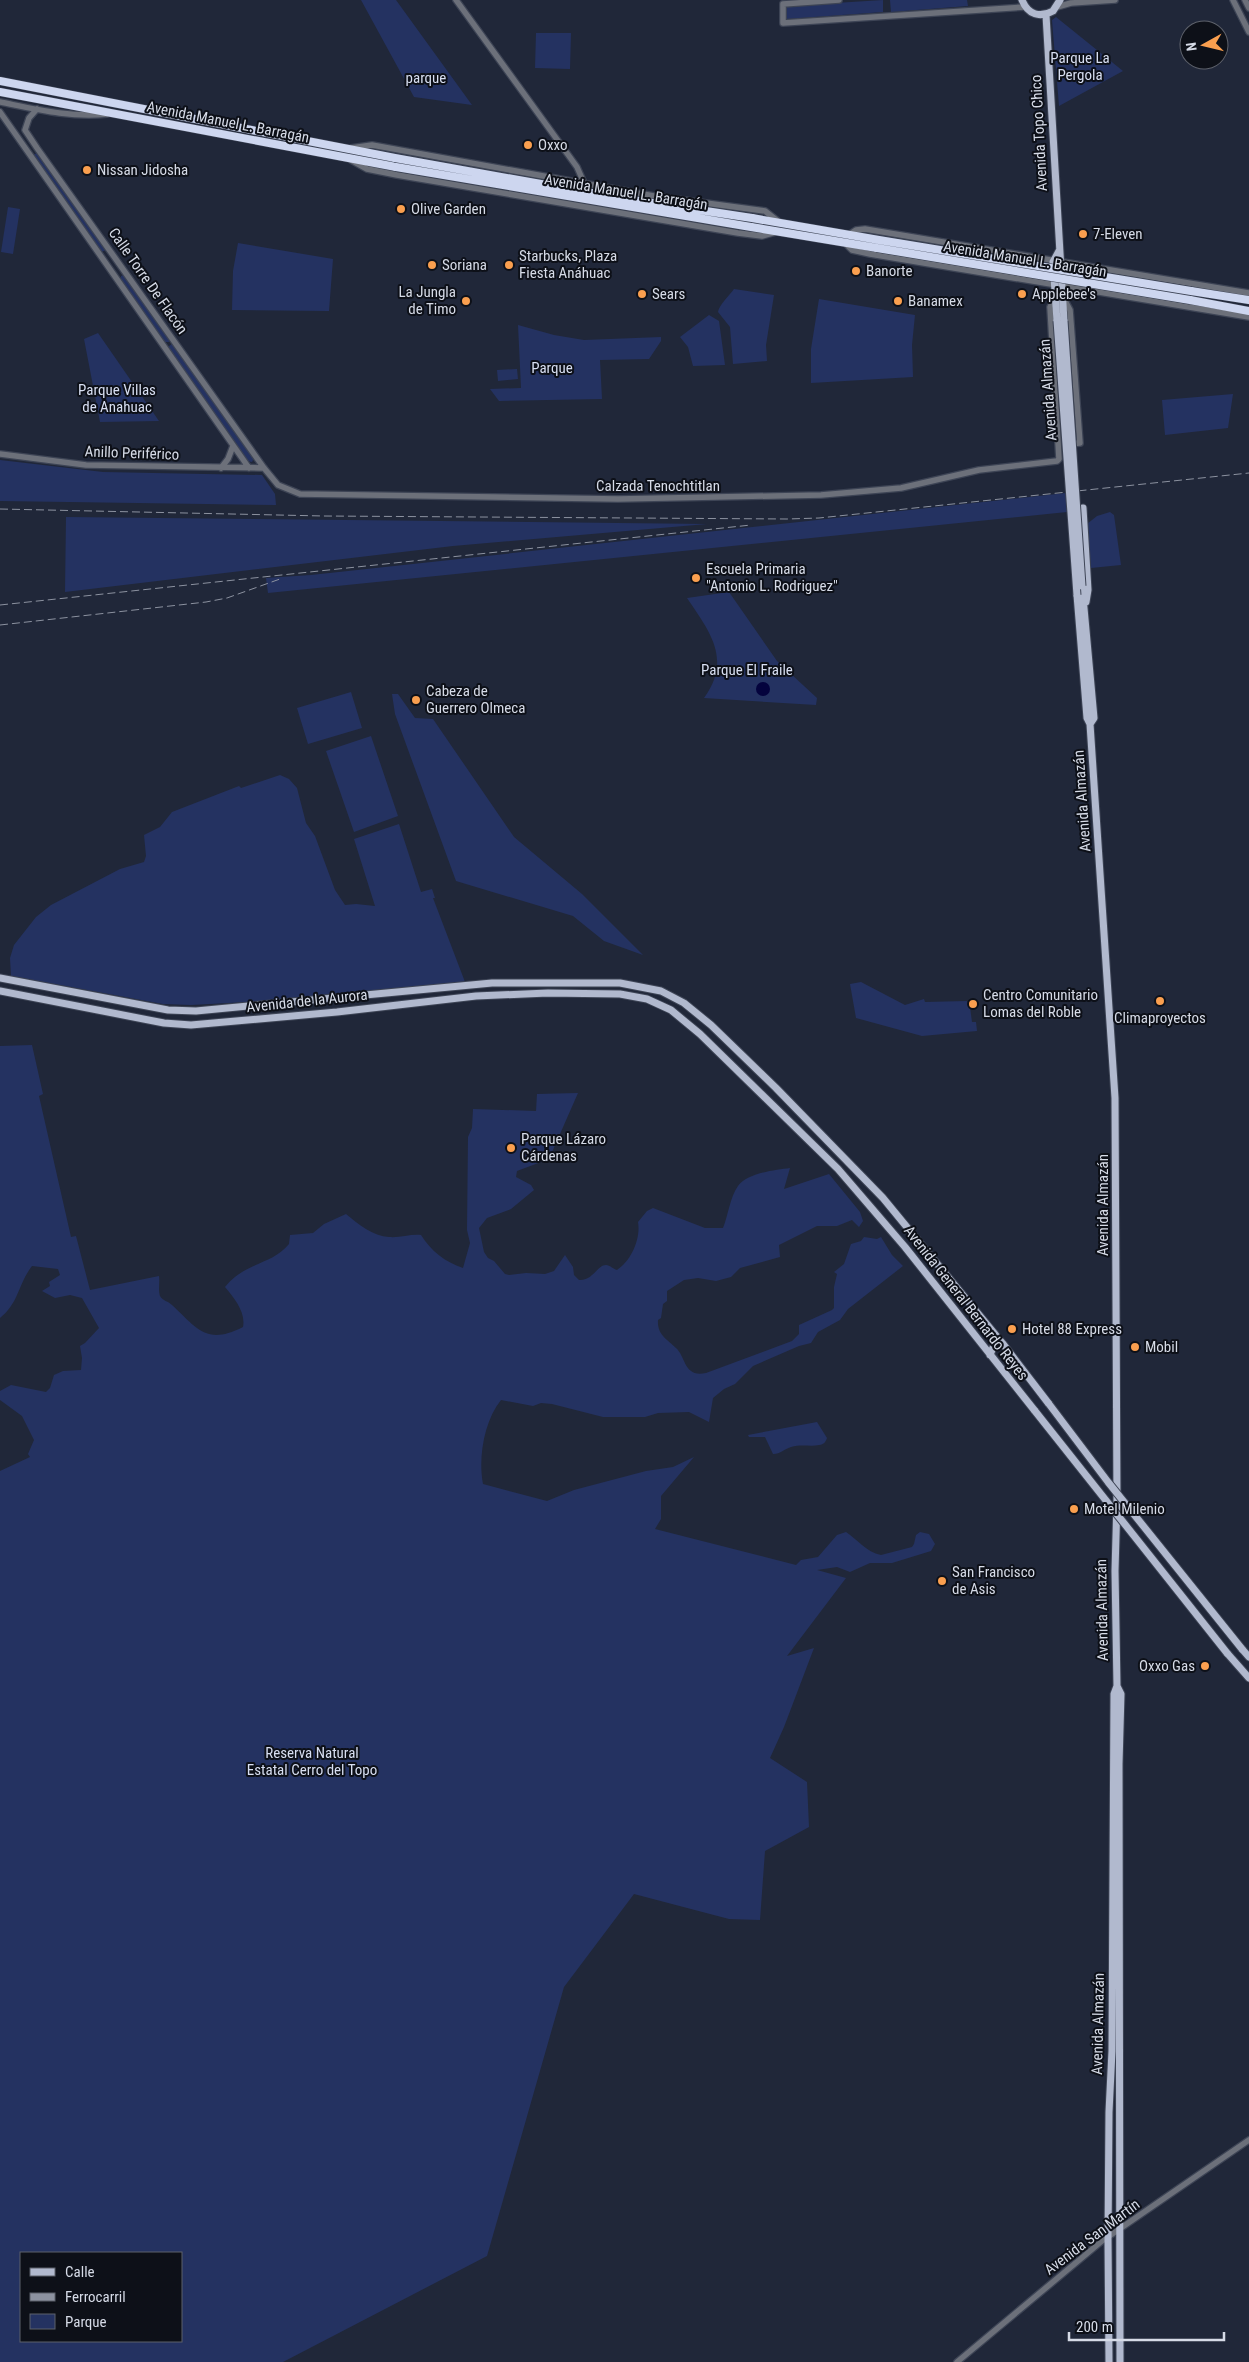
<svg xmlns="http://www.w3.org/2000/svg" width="1249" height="2362" font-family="'Roboto Condensed',sans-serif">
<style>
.green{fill:#243261;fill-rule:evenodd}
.water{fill:#04033d}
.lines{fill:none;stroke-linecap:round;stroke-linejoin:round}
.minor-casing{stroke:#3d4455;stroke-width:8}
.major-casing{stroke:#3d4455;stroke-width:9}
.highway-casing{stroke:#3d4455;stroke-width:9}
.minor{stroke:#6c707a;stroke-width:5.5}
.major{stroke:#b1b9ce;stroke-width:7}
.highway{stroke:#cdd6ef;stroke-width:8}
.rail{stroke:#8c92a0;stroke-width:1;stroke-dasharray:8 4;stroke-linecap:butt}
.major-bridge-casing{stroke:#3d4455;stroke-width:9;stroke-linecap:butt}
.highway-bridge-casing{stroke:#3d4455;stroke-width:9;stroke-linecap:butt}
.major-bridge{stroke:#b1b9ce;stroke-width:7}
.highway-bridge{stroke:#cdd6ef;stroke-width:8}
.poi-dot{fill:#fa9f4f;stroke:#0d1018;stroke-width:2}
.labels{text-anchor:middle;stroke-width:4;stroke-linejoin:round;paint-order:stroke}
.park-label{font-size:15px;fill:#d8dff2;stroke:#0d1018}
.street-label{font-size:15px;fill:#d6dbe7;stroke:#0d1018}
.poi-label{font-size:15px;fill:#d6dbe7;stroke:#0d1018;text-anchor:start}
</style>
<rect width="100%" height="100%" fill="#202739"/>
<path class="green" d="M361,0H396L472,105L414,97Z
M883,0V12L787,19V6Z
M890,0H967L968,6L891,12Z
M1056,17L1123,71L1059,106L1052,20Z
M536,33H571L570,69L535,68Z
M38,152L106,250L99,253L32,156Z
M8,207L20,209L13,254L1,252Z
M238,243L333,259L329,311L232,310L233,271Z
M124,275L170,339L169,342H164L121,280V276Z
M734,289L774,295L766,345L767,361L733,364L730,327L718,312C719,305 729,296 734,289Z
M819,299L915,315L912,345L913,377L811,383V349Z
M709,315L719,321L725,365L693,366L688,347L680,337Z
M518,325L554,335L584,340L661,337V341L649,359L600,360L602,399L499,401L490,389L521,388Z
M98,333L159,421L100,422L84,339Z
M173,343L254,458L252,462L247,461L168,347Z
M517,369L518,379L498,381L497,370Z
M1233,394L1228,428L1165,435L1162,400Z
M0,460L103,472L262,475L275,494L276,505L0,501Z
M1066,493L1067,512L268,593L266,578L311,575Z
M1110,512L1114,515L1121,565L1091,568L1087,524L1097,516Z
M66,517L707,524L453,546L65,592Z
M729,592L777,661L817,698L816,705L704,698C732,659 710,632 687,598Z
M351,692L362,728L308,744L297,708Z
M392,694H398L415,718L433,719L514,837L582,894L643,955L604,941L573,916L456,881L395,714Z
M371,736L398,816L354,832L326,751Z
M280,775L289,779L297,788L306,823L315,836L335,890L345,905L356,904L375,906L354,839L399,824L421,892L432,889L435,898H433L465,982L281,1000L191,1005L163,1004L11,976L10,958L14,945L36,917L51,905L120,869L144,862L146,856L144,835L160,827L172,812L239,786L241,788Z
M861,982L905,1005L924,999L925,1002L967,1001L970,1007L972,1022H976L977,1031L922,1036L856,1018L850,984Z
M32,1045L43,1094L39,1096L71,1237L76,1236L90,1290L159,1276C160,1282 158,1290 160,1296C163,1301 168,1301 172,1305C197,1328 206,1346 243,1327C246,1312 234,1298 225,1287C245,1262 272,1265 289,1244L290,1235L313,1233L324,1224L346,1214C358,1224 373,1236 389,1237C400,1238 410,1234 421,1235C431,1251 445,1262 463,1268L470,1243L467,1230L468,1137L472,1128L473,1109L536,1111L537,1094L578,1093L549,1159L517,1171L516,1177L531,1185L534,1190L511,1209L487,1218L479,1228L484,1252L488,1258L494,1261L505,1274L509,1275L526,1273L545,1274L554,1271L565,1255L573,1267L574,1275L579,1280C593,1281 597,1265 606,1265C610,1265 613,1269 617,1270C631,1261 641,1239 638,1222L647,1211L653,1208L705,1228H723C728,1216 730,1197 738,1186C747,1173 775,1170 790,1168L784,1189L829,1174L860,1212L863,1221L859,1227L852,1220L837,1226H817L779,1245L780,1257L740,1268L731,1277L716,1281L698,1278L684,1280L667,1291V1301L663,1304L661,1318L658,1320C657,1335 667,1339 676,1348C686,1357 684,1378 706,1373L792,1341L799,1334V1325L832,1310L834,1308V1287L837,1274L834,1272L844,1264L851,1244L861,1241L864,1237L877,1239L881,1237L892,1255L903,1266L848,1309L840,1320L818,1332L811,1343L799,1346L753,1366L735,1384L724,1389L713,1398L709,1422L689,1412L658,1413L645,1417H603L552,1404L541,1403L533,1406L501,1400C484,1421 478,1458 483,1484L547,1501L574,1490L646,1471L673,1467L694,1457L661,1496V1519L655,1529L796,1565L801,1560L818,1557L837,1535L846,1532C857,1539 866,1552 881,1555L912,1547L914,1544L916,1535L920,1532L929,1534L935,1544L931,1551L892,1563H870L850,1572L837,1567L817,1570L846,1578L787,1656L814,1648L784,1727L770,1758L807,1782L809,1827L765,1851L760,1920L729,1919L634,1894L564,1987L487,2256L283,2362H0V1471L30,1457L28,1454L34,1440L22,1416L0,1400V1391L11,1385L46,1392L50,1388L54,1375L63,1371L81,1370L82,1358L80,1346L85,1343L99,1328L82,1298L70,1295L55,1298L42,1291L50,1286L49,1282L60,1275L58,1269L32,1266C18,1284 19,1303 0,1318V1046ZM181,2253V2341H21V2253Z
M817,1422L827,1438C826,1441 824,1445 819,1445C811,1447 801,1444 791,1447C784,1449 781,1454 773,1454L765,1437H749L748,1435Z"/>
<path class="water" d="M756 689a7 7 0 1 1 14 0a7 7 0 1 1-14 0Z"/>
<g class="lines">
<g class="minor-casing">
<path id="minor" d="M456,0L577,167L584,183L583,195
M839,0L783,4V23L1025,7
M1233,0L1249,32
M1245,0L1249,8
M1057,7L1071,3L1115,0
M0,102C35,109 71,118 107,114
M37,109L29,118L25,130L37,148L264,468L278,485L300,494L618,499L821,495L901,488L979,470L1057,461L1059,459L1050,307L1055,298
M0,112L249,468
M351,148L372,145L654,196L765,211L779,222
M351,160L367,169L397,175L738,233L762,236L776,232
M850,234L856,230L865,229L1249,293
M844,242L852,250L870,254L1249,317
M1063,297L1070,310L1080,443L1068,444
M0,454L86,465L264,468
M221,468L228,459L233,446
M957,2362L1102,2241L1249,2140"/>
</g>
<g class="major-casing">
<path id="major" d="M1022,0C1028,15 1040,18 1053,11L1060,0
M1046,15L1064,321
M1057,321L1053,262L1059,251
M1083,508L1088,590L1086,602
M1082,586L1094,718L1090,724
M1077,595L1087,718L1090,724L1115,1098L1117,1501L1115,1571L1117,1686L1121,1694L1119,1764L1120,2362
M0,978L168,1010L196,1011L492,983H620L661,991L684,1003L711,1025L776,1088L883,1198L1003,1344L1049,1404
M0,991L164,1023L191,1025L337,1012L476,996L548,993L620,994L647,999L671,1010L700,1034L838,1169L905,1247L1035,1411
M990,1355L994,1345L1003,1344
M1242,1649L1249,1657
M1227,1653L1249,1678
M1109,2362L1108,2238L1109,2112L1112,2051L1114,1694L1117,1686"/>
</g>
<g class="highway-casing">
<path id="highway" d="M0,81L395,158
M0,92L396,167
M752,218L879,240
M751,227L877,248
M1191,291L1249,300
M1190,300L1249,311"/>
</g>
<use href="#minor" class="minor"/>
<use href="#major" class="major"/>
<use href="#highway" class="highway"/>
<path class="rail" d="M0,509L324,516L787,519L819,518L1249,473
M0,605L751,525
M0,625L206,602L227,598L280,579"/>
<g class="major-bridge-casing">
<path id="major-bridge" d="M1057,321L1077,595
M1064,321L1082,586
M1049,1404L1108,1482L1242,1649
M1035,1411L1227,1653"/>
</g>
<g class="highway-bridge-casing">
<path id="highway-bridge" d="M395,158L620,198L752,218
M396,167L751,227
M879,240L1191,291
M877,248L1190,300"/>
</g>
<use href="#major-bridge" class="major-bridge"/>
<use href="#highway-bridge" class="highway-bridge"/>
</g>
<g class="poi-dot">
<circle cx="528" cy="145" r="5"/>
<circle cx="87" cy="170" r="5"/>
<circle cx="401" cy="209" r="5"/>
<circle cx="1083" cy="234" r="5"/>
<circle cx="432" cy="265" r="5"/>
<circle cx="509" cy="265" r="5"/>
<circle cx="856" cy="271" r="5"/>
<circle cx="642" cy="294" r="5"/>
<circle cx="1022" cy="294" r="5"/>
<circle cx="466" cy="301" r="5"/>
<circle cx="898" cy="301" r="5"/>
<circle cx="696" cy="578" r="5"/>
<circle cx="416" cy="700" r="5"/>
<circle cx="1160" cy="1001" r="5"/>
<circle cx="973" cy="1004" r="5"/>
<circle cx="511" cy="1148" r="5"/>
<circle cx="1012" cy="1329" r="5"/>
<circle cx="1135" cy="1347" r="5"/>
<circle cx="1074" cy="1509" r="5"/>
<circle cx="942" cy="1581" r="5"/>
<circle cx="1205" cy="1666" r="5"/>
</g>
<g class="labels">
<g class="park-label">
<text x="1080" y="63">Parque La<tspan x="1080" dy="17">Pergola</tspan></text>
<text x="426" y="83">parque</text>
<text x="552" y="373">Parque</text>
<text x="117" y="395">Parque Villas<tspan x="117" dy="17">de Anahuac</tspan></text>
<text x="747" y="675">Parque El Fraile</text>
<text x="312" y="1758">Reserva Natural<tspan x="312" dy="17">Estatal Cerro del Topo</tspan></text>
</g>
<g class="street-label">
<text transform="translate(228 122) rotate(11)" y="5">Avenida Manuel L. Barragán</text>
<text transform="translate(1039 133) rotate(-93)" y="5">Avenida Topo Chico</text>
<text transform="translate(626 192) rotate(9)" y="5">Avenida Manuel L. Barragán</text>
<text transform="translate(1025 259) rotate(9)" y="5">Avenida Manuel L. Barragán</text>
<text transform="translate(148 281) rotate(55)" y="5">Calle Torre De Flacón</text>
<text transform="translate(1048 390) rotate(-94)" y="5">Avenida Almazán</text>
<text transform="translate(132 453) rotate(2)" y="5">Anillo Periférico</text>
<text x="658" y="491">Calzada Tenochtitlan</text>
<text transform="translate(1082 801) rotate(-94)" y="5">Avenida Almazán</text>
<text transform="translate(307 1001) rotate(-6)" y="5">Avenida de la Aurora</text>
<text transform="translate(1103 1205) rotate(-90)" y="5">Avenida Almazán</text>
<text transform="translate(966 1303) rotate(52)" y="5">Avenida General Bernardo Reyes</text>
<text transform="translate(1102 1610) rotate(-91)" y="5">Avenida Almazán</text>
<text transform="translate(1098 2024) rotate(-89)" y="5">Avenida Almazán</text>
<text transform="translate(1092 2237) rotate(-37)" y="5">Avenida San Martín</text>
</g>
<g class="poi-label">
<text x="538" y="150">Oxxo</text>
<text x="97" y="175">Nissan Jidosha</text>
<text x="411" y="214">Olive Garden</text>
<text x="1093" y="239">7-Eleven</text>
<text x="519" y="261">Starbucks, Plaza<tspan x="519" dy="17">Fiesta Anáhuac</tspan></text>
<text x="442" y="270">Soriana</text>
<text x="866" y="276">Banorte</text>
<text x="456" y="297" text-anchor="end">La Jungla<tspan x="456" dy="17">de Timo</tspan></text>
<text x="652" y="299">Sears</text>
<text x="1032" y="299">Applebee's</text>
<text x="908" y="306">Banamex</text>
<text x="706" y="574">Escuela Primaria<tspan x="706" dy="17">"Antonio L. Rodriguez"</tspan></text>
<text x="426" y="696">Cabeza de<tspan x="426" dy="17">Guerrero Olmeca</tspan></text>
<text x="983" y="1000">Centro Comunitario<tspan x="983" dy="17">Lomas del Roble</tspan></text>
<text x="1160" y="1023" text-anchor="middle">Climaproyectos</text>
<text x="521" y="1144">Parque Lázaro<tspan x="521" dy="17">Cárdenas</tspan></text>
<text x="1022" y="1334">Hotel 88 Express</text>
<text x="1145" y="1352">Mobil</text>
<text x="1084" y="1514">Motel Milenio</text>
<text x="952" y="1577">San Francisco<tspan x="952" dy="17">de Asis</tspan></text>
<text x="1195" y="1671" text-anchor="end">Oxxo Gas</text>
</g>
</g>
<rect x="20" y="2252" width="162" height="90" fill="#0d1018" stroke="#5d616b"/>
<rect x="30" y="2268" width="25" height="8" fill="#b1b9ce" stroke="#5d616b"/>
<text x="65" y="2277" font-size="15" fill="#d6dbe7">Calle</text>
<rect x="30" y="2293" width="25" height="8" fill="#8c92a0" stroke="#5d616b"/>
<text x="65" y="2302" font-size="15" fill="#d6dbe7">Ferrocarril</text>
<rect x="30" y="2314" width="25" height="15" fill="#243261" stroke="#5d616b"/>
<text x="65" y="2327" font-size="15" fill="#d6dbe7">Parque</text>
<g transform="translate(1204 45) rotate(262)"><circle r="24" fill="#0d1018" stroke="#5d616b"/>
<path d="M0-4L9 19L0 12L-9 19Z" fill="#fa9f4f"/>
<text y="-8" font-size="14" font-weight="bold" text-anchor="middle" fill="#d6dbe7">N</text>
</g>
<path d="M1069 2332v8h155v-8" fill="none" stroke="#d6dbe7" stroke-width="2.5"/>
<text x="1076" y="2332" font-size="15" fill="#d6dbe7" stroke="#0d1018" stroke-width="4" paint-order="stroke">200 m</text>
</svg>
